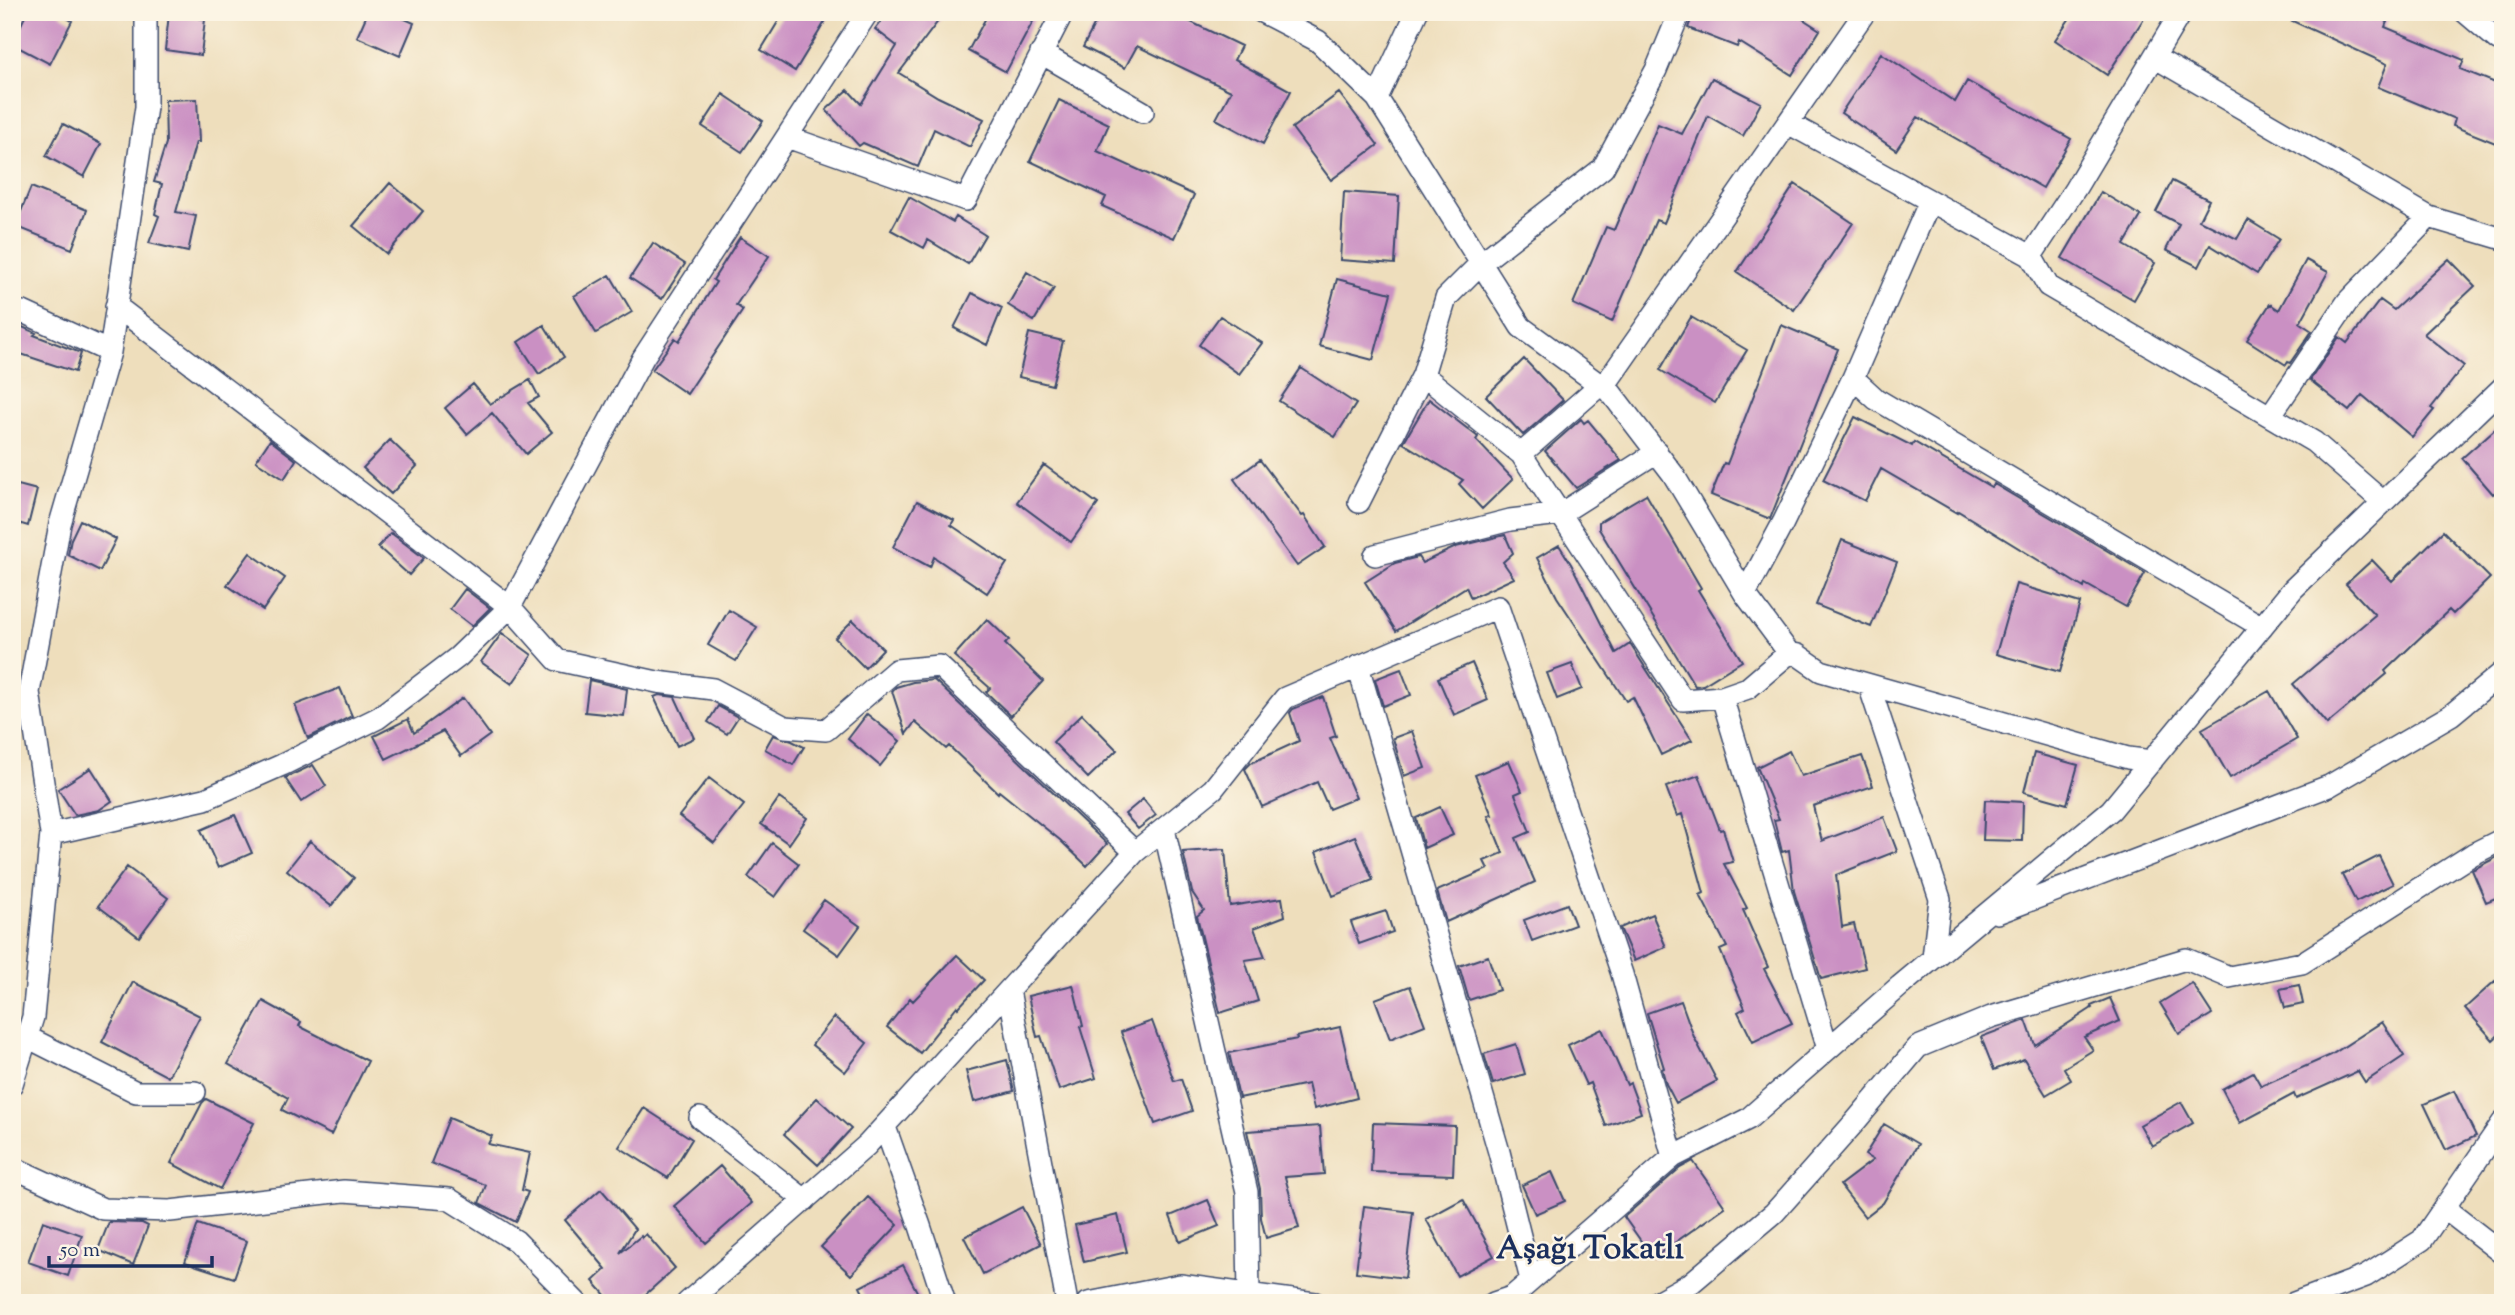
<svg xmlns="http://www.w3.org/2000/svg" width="2515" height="1315" font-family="'Sorts Mill Goudy',serif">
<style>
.building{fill:#ca90c3}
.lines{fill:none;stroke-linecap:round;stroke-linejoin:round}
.minor-casing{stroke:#3b496c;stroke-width:24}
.minor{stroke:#fff;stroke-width:21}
.labels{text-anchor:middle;stroke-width:5;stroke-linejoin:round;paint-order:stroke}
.district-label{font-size:33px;font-weight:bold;fill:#1b2f5e;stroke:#fcf5e5}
</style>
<rect width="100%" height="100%" fill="#fcf5e5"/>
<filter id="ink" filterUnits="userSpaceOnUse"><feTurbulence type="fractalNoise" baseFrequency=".0143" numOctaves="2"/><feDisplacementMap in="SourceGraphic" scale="14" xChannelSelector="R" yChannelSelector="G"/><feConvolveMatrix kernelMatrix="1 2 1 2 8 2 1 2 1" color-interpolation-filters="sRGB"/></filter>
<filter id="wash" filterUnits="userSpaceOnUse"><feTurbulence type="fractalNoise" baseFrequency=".00686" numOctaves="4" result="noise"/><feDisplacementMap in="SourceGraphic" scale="28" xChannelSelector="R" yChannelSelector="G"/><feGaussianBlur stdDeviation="1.57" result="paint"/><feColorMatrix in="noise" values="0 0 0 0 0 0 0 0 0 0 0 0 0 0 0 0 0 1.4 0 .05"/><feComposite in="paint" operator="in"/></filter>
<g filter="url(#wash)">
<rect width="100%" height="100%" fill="#eedebc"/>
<g id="blocks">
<path class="building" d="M27,12H56L72,21L50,64L12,44Z
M368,12H389L414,23L400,56L357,37Z
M784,12H831L795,71L761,50Z
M888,12H945L899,73L938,97L984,119L970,147L934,129L918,167L863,143L859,146L826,110L848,90L861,104L897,46L875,29Z
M989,12H1038L1006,72L968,51Z
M1101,12H1170L1241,46L1234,60L1291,91L1263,144L1216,119L1231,91L1137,46L1125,68L1083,47Z
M1694,12H1792L1820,30L1792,75L1739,42L1737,47L1688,28Z
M2074,12H2148L2107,75L2055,40Z
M2273,12H2391L2385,27L2464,60L2460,69L2503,86V146L2453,126L2455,119L2378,87L2387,64Z
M169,14L205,19L201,55L165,50Z
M1881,53L1955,102L1967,81L2071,139L2043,188L1918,117L1896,150L1841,113Z
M1712,78L1761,103L1743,136L1708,116L1664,223L1656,220L1612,322L1573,304L1606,227L1614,230L1658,124L1682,134Z
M1339,93L1378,145L1331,180L1292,128Z
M723,94L763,121L742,152L702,126Z
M197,99L199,142H196L176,212L196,216L188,252L149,243L159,216L155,214L162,184L154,182L166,143L165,100Z
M1059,100L1109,124L1097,151L1194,195L1174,238L1102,206L1106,197L1030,161Z
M63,124L101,144L84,177L46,156Z
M2172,181L2209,200L2199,220L2237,239L2248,220L2279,239L2257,274L2210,245L2199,267L2166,250L2179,224L2156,212Z
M390,183L423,211L387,254L353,226Z
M1795,184L1853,223L1794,310L1737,272Z
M31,187L87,210L72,249L15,226Z
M1344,192L1399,196L1395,264L1340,260Z
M2101,192L2141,216L2124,245L2155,263L2134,300L2062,258Z
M909,197L953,222L956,217L985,235L968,264L928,240L924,248L891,230Z
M740,237L769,256L736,305L743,310L687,394L652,370L675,338L679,341L716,282L713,280Z
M653,243L685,264L662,299L630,278Z
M2449,259L2475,286L2424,334L2464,366L2431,408L2434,410L2412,437L2362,395L2349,411L2310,380L2339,337L2347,343L2380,300L2394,310Z
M2306,260L2328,272L2300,323L2312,331L2290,363L2288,362L2286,365L2247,340L2270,304L2279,310Z
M1027,272L1054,288L1034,321L1008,305Z
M610,275L632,312L596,333L574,296Z
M1337,279L1391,293L1373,360L1319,346Z
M972,293L1002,308L987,345L954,328Z
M1220,316L1262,343L1239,374L1199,345Z
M1691,317L1747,350L1715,403L1660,370Z
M544,325L564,357L539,374L518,342Z
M1781,325L1838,349L1770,519L1711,495L1724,463L1727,464Z
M20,326L36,333L34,335L81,353L75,372L12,351V328Z
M1029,333L1063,341L1052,385L1019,377Z
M1524,359L1563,400L1523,435L1486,396Z
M1301,368L1356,404L1335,437L1279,401Z
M530,380L539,397L528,403L552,432L526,454L492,413L467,434L445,408L473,384L490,404Z
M1429,399L1478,437L1476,440L1513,479L1482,509L1459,484L1463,480L1403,443Z
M1855,417L1912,446L1914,442L1991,487L1994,484L2145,573L2126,607L2085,584L2084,588L1958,511L1957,513L1881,469L1865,501L1823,480Z
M1581,419L1584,423L1588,420L1621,460L1576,488L1545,451Z
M2503,422V486L2493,494L2462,458Z
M270,440L296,460L284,479L256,461Z
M390,440L417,466L391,494L363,468Z
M1260,460L1302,516L1304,515L1325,547L1297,566L1234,479Z
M1044,465L1098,504L1071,542L1017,502Z
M18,485L37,490L28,526L12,521V506Z
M1646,494L1701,588L1698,590L1742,661L1703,685L1695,686L1599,529V522Z
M917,501L954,520L951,525L1007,563L987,593L934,557L930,567L893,547Z
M80,520L116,539L100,571L68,555L71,539Z
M2443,531L2490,578L2453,614L2449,610L2385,671L2387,674L2327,724L2293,684L2375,615L2346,584L2372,560L2392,581Z
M391,533L424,558L409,575L378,547Z
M1505,535L1513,553L1503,562L1514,578L1471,598L1466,587L1396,631L1365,582L1395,563L1418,557L1422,563L1456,547Z
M1842,540L1897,562L1871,627L1816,605Z
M1559,545L1571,564L1616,653L1630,644L1692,740L1661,755L1633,697L1626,701L1557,597L1537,558Z
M250,553L285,578L263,610L227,585Z
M2016,584L2080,603L2060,672L1996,654Z
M465,589L490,608L472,626L450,609Z
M729,610L757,627L736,661L708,645Z
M987,619L1009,640L1005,644L1043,681L1011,716L986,692L990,688L954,656Z
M853,620L883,649L865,668L835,638Z
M502,633L532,655L512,684L481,662Z
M1472,663L1488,700L1454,715L1438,678Z
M1572,664L1582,689L1557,699L1547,673Z
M1401,669L1411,695L1383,706L1375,679Z
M589,680L627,689L624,716L585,712Z
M934,680L1107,844L1087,866L1060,840L999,791L998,793L949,746L946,749L915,722L906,734L892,691L896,687L913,682Z
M340,688L352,716L308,738L295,705Z
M2269,691L2297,739L2230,778L2202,729Z
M659,695L675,697L694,738L677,746L654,697Z
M1323,697L1336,736L1330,738L1356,798L1329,809L1317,782L1262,807L1245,769L1251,763L1299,741L1290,713L1293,709Z
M463,698L490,735L461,756L443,731L386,759L374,736L408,719L414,733Z
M718,706L738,717L727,734L708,722Z
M867,714L900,741L880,766L848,739Z
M1082,714L1117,750L1088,778L1053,742Z
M1412,731L1425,768L1404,776L1393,738Z
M773,735L792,741L804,747L793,765L765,749Z
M1789,751L1801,776L1862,756L1873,786L1813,806L1822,841L1884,817L1897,851L1836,875L1842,927L1854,924L1865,968L1821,979L1794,891L1789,850L1782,852L1774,820L1779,819L1757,767Z
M2034,753L2078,765L2067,804L2024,792Z
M1509,761L1522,791L1515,794L1530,832L1516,838L1535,882L1446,922L1437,891L1488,869L1484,861L1503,853L1488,816L1492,815L1475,775Z
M313,765L326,786L301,802L285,778Z
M91,768L112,801L99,810L75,815L58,789Z
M1699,775L1720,830L1723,829L1733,862L1724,864L1747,908L1743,910L1768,967L1764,969L1792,1023L1753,1042L1738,1012L1745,1008L1720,950L1727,947L1700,895L1704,893L1682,814L1677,816L1666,787Z
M709,778L744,805L714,843L679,816Z
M779,798L807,818L789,844L761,824Z
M1143,799L1156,815L1138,829L1125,814Z
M1985,800L2023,802L2022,841L1983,840Z
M1440,807L1453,835L1424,848L1416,818Z
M235,815L252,853L218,868L201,830Z
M1355,836L1373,880L1333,896L1316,852Z
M310,841L354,878L331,906L287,870Z
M772,843L799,864L775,897L748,877Z
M1225,849L1230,906L1282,898L1285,916L1254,928L1265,957L1245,960L1258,1001L1220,1013L1197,916L1204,910L1192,892L1183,852Z
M2503,854V895L2486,902L2472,870Z
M2379,856L2393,884L2356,902L2342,875Z
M127,867L168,898L139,937L98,906Z
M824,900L860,926L839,955L803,929Z
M1567,904L1575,925L1532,941L1524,920Z
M1386,911L1393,932L1359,944L1351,922Z
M1652,914L1666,947L1634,961L1620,928Z
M957,955L984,980L958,1008L957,1006L920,1053L887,1027L910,998L913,1001Z
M1488,956L1499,990L1469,1000L1459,966Z
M2495,981L2503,990V1031L2493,1040L2465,1008Z
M133,982L200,1016L168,1077L102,1042Z
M2192,983L2212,1014L2179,1034L2160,1003Z
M1073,985L1083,1026L1080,1027L1096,1078L1059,1090L1041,1036L1037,1037L1028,996Z
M2299,985L2303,1004L2285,1008L2280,989Z
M1410,986L1425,1025L1390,1039L1375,999Z
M2110,998L2120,1021L2084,1037L2093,1050L2064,1068L2071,1080L2046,1095L2024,1059L1994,1070L1981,1037L2026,1020L2035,1045L2092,1008L2091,1006Z
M263,1001L301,1022L299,1026L368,1061L331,1135L282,1110L288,1098L228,1064Z
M1681,1001L1694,1037L1717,1081L1676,1103L1666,1084L1662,1069L1664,1068L1647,1013Z
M834,1017L867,1043L845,1072L812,1045Z
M1152,1021L1174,1081L1181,1079L1192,1111L1155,1124L1121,1032Z
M2382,1022L2404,1056L2365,1082L2358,1071L2296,1099L2294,1094L2240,1123L2222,1089L2253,1072L2261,1086L2331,1055Z
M1340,1027L1357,1098L1314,1109L1308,1084L1239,1098L1229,1053L1297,1039L1296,1037Z
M1602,1029L1627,1085L1630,1083L1641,1113L1606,1126L1590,1083L1586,1085L1568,1045Z
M1516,1044L1525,1074L1493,1084L1484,1054Z
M1007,1060L1014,1091L974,1102L966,1071Z
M2454,1091L2476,1136L2446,1150L2424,1104Z
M817,1098L851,1129L818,1165L784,1134Z
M206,1099L254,1123L220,1189L171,1163L202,1103Z
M2181,1102L2193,1123L2152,1146L2140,1125Z
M644,1108L692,1139L668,1178L619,1147Z
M449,1118L492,1136L488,1144L530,1153L522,1190L528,1192L516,1222L479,1203L486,1185L431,1163Z
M1373,1123L1455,1126L1453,1175L1371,1172Z
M1884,1124L1918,1144L1883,1203L1865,1217L1840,1185L1873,1160L1865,1155Z
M1320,1126L1324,1174L1285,1177L1299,1228L1266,1238L1261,1218L1260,1189L1247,1131Z
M1693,1161L1725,1207L1653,1258L1624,1217L1680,1168Z
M720,1166L752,1203L706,1243L674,1206Z
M1552,1172L1565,1201L1535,1214L1522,1185Z
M601,1189L635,1229L620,1253L641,1236L642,1238L646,1234L675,1268L636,1303H612L593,1281L606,1269L565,1220Z
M868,1197L898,1225L851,1275L821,1247Z
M1463,1199L1494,1256L1457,1276L1426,1219Z
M1208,1200L1219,1226L1180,1242L1170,1216Z
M1364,1206L1413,1212L1405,1278L1356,1272Z
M1022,1207L1041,1244L983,1274L964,1237Z
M1118,1215L1127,1252L1084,1262L1075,1225Z
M43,1221L82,1235L68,1276L28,1262Z
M109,1222L142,1223L148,1226L133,1265L98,1250Z
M198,1224L247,1241L234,1278L185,1262Z
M903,1265L923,1303H868L860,1287Z"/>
</g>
</g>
<g filter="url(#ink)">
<use href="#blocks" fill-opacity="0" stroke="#3b496c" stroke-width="2"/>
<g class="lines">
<g class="minor-casing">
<path id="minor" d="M1262,12L1318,41L1377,98L1521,327L1600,385H1605L1673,474L1745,594L1789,653L1798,655L1821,671L2128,758L2152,761
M2181,12L2075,189L2031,256L2048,286L2314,442L2383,502
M2465,12L2498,40L2503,41
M1041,53L1143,112
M2154,57L2429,217L2503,239
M1377,98L1417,12
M1788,123L2031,256
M787,137L966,200L1063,12
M116,306L510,607L557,660L657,682L713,689L785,727L826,730L896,670L939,666L1135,852
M12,315L23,312L110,352
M1423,375L1521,454L1683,700L1722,697L1748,688L1789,653
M1853,378L1930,201
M1605,385L1865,12
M2270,416L2348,301L2429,217
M1521,454L1600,385
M1359,502L1423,375L1446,298L1481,263L1603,168L1656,70L1680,12
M1375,555L1510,520L1560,514L1657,452
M1745,594L1783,523L1853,378L1876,399L2262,627
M1358,666L1499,1152L1531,1280
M1869,685L1940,899L1933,958
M1722,697L1828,1049
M1164,829L1247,1192L1249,1293
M51,834L205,799L282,765L378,718L458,657L510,607L643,358L868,12
M1997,913L2329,786L2451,715L2503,672
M1009,990L1067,1303
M27,1037L136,1092H195
M12,1084L33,1017L51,834L29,692L60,524L110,352L146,107V12
M700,1118L805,1200
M885,1127L920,1226L945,1303
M12,1167L103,1209L170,1211L344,1191L449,1199L516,1241L577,1303
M2444,1208L2503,1254
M687,1303L867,1145L1135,852L1213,789L1285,698L1498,607L1622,974L1673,1157
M1088,1303L1180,1285L1315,1303
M1494,1303L1512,1297L1673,1157L1748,1119L1900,986L2111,810L2293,589L2503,387
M1655,1303L1691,1283L1774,1213L1854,1123L1918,1047L1991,1017L2186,959L2229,977L2302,963L2473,854L2503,839
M2294,1303L2366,1276L2422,1240L2503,1122"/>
</g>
<use href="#minor" class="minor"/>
</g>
</g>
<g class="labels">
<g class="district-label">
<text x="1590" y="1258">Aşağı Tokatlı</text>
</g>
</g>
<rect width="2515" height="1315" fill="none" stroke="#fcf5e5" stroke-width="42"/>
<path d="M49 1256v10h163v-10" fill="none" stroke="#1b2f5e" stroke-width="3.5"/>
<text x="60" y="1256" font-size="21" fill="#1b2f5e" stroke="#fcf5e5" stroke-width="5" paint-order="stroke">50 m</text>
</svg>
